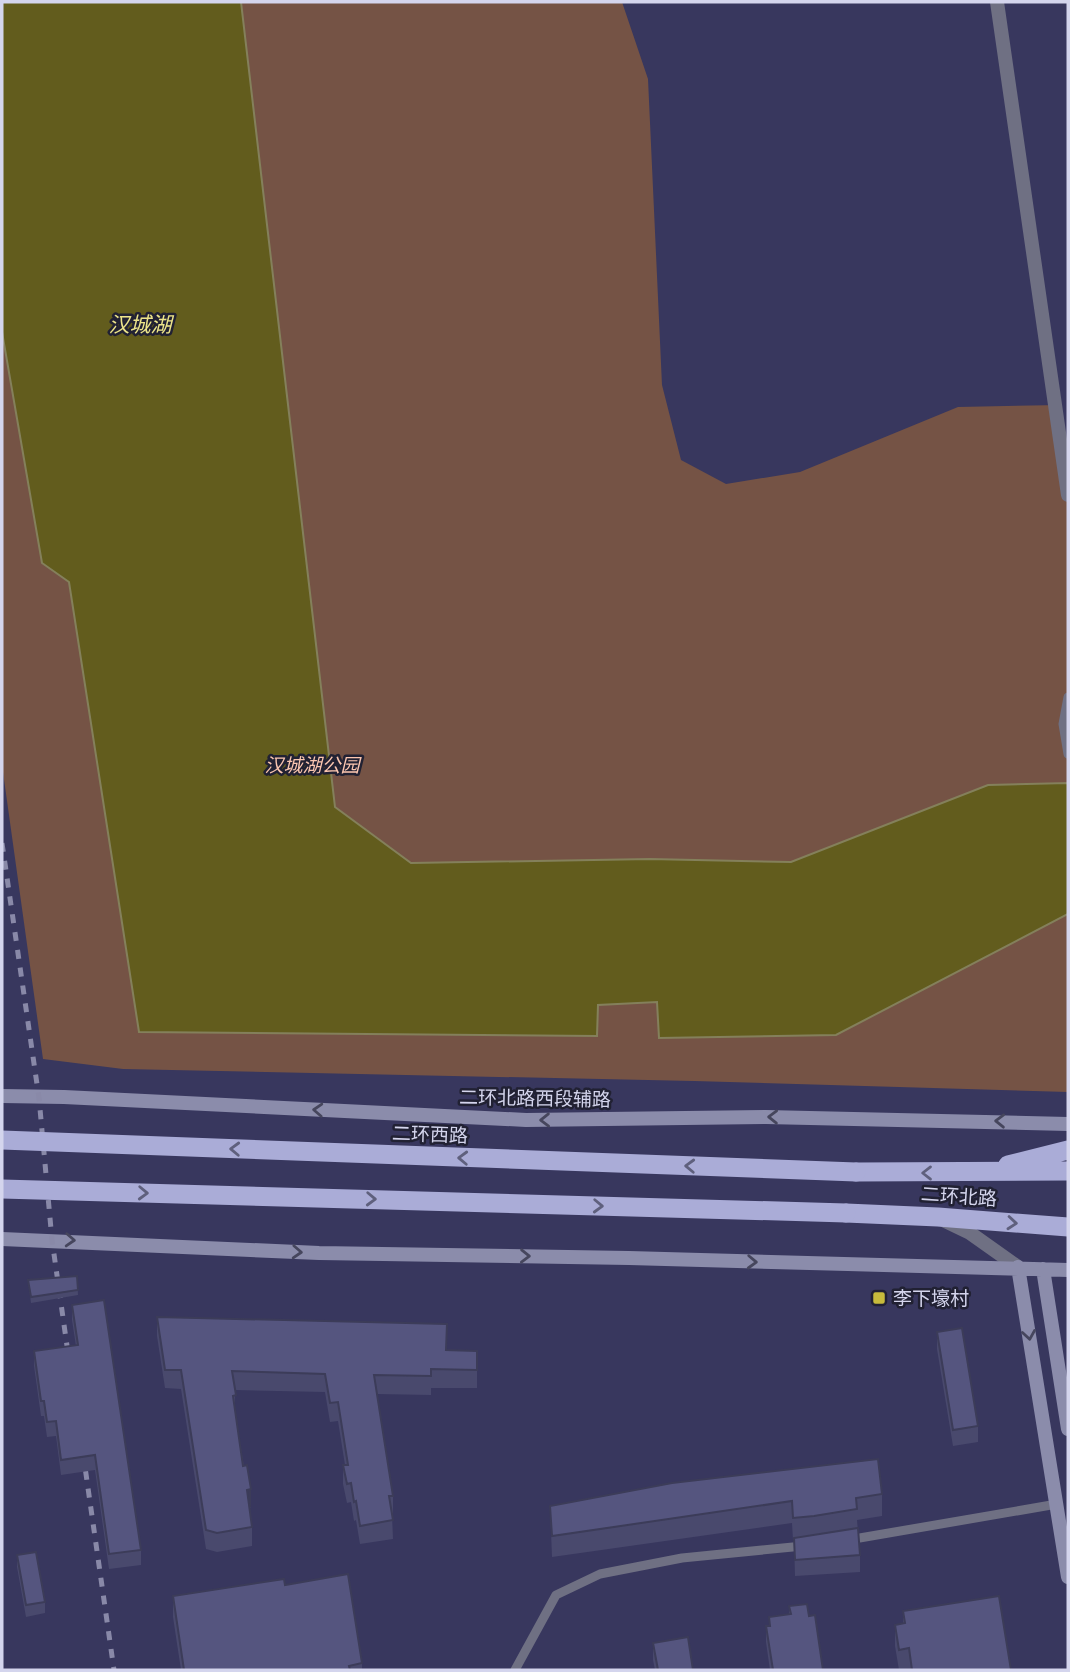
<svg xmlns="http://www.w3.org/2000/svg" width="1070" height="1672" font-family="'IBM Plex Serif','Noto Sans SC',serif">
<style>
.green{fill:#755345}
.water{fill:#625c1d;stroke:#84805b;stroke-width:2}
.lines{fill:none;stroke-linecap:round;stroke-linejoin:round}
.service{stroke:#6f7083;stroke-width:9}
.minor{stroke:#6f7083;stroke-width:14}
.tertiary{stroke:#6f7083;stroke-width:14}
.secondary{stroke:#8b8cab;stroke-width:14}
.trunk{stroke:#aaacd7;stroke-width:19}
.rail{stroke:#8989a8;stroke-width:5;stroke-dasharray:9 9;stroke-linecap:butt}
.trunk-bridge{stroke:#aaacd7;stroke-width:19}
.wall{fill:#49496d}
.shaded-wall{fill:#3c3c59}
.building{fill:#55557f;stroke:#3c3c59;stroke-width:2}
.oneway{stroke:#46465d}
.oneway2{stroke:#5f607d}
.poi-dot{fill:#c7bb3c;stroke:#212133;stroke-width:2.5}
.labels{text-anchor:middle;stroke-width:5;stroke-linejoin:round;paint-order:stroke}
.park-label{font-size:19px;font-style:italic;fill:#fbc6b0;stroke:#212133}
.street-label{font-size:19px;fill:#d4d5ed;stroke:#212133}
.poi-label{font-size:19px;fill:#d4d5ed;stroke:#212133;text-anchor:start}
.water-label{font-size:21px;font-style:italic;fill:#ede58a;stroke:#212133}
</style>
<rect width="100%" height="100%" fill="#38375e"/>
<path class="green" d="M2,2H622L648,79L662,385L681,460L726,484L800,472L958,407L1061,405L1068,459V1092L694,1081L123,1069L43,1059L2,765Z"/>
<path class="water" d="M2,2H241L335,807L411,863L650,859L791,862L988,785L1068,783V914L836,1035L659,1038L657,1002L598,1005L597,1036L139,1032L69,582L42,563L2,332Z"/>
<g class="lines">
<path class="service" d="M1068,697L1063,724L1068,754
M848,1540L1057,1504
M515,1670L556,1595L600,1574L682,1558L803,1546"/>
<path class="minor" d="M997,2L1068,495"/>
<path class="tertiary" d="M945,1221L970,1233L1018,1267"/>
<path class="secondary" d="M2,1096L64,1097L526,1120L766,1117L1068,1124
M2,1239L319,1253L629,1258L1068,1270
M1018,1267L1068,1577
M1043,1269L1068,1429"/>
<path class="trunk" d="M1008,1165L1068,1150
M856,1172L1068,1171
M846,1213L938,1217L1068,1227"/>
<path class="rail" d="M2,843L39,1098L52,1240L70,1367
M83,1453L114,1670"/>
<path class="trunk-bridge" d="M2,1140L856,1172
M2,1189L846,1213"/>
</g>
<path class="wall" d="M77,1276L78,1295L31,1303L28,1280Z
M72,1305L141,1550V1565L109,1569L95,1470L61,1475L56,1436L47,1437L44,1416H41L34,1366V1351L76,1346L72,1320Z
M157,1317L447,1350L477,1351V1388H431V1395L377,1394L393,1496V1514L392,1515L393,1539L360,1544L356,1520L354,1521L351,1502L347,1503L343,1484V1465H345L338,1421L330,1422L325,1392L235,1390V1414L251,1507L250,1508L252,1527V1546L217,1552L206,1549L181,1389L165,1388L157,1336Z
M937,1332L978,1426V1442L953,1446L937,1349Z
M882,1494V1516L857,1520L860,1555V1572L795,1576L794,1540H793L792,1523L552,1557L550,1506Z
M17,1555L45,1602V1613L26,1617L17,1567Z
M285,1585L362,1663V1670H181L173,1617V1596Z
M789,1606L809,1616L823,1670H770L766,1642V1626H769V1617L789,1614Z
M903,1611L1011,1670H909V1669L899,1670L895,1646V1625L903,1624Z
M653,1643L693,1670H655L653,1660Z"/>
<path class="shaded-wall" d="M251,1489V1507L247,1508V1490Z"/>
<path class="building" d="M77,1276L78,1290L31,1297L28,1280Z
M104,1300L141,1550L109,1554L95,1455L61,1460L56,1421L47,1422L44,1401H41L34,1351L78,1345L72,1305Z
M157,1317L447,1324L446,1350L477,1351V1370L431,1369V1376L374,1375L393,1496H389L393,1520L360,1526L356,1501L354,1502L351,1483L347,1484L343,1465H348L338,1402L330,1403L325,1374L232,1371L236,1395L233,1396L243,1466L247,1465L251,1489L247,1490L252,1527L217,1533L206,1530L181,1370H165Z
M962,1328L978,1426L953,1430L937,1332Z
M878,1459L882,1494L856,1498L857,1509L814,1516L793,1518L792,1501L552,1536L550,1506L672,1483Z
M858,1528L860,1555L795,1560L794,1538Z
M36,1552L45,1602L26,1605L17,1555Z
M348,1574L362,1663L349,1666L350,1670H184L173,1596L284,1579L285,1585Z
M999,1596L1011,1670H912L909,1648L899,1650L895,1625L905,1623L903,1611Z
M807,1604L809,1616L815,1615L823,1670H773L766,1626H770L769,1617L791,1614L789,1606Z
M688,1637L693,1670H658L653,1643Z"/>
<defs><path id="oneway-chevron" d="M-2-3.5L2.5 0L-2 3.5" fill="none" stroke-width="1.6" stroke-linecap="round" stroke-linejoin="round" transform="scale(1.75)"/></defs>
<g class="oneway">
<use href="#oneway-chevron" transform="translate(318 1110) rotate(-177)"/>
<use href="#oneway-chevron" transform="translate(773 1117) rotate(-179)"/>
<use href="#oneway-chevron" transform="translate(545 1120) rotate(179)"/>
<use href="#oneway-chevron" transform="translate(1000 1121) rotate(-179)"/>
<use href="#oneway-chevron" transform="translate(70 1240) rotate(3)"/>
<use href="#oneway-chevron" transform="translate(297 1252) rotate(3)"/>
<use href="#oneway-chevron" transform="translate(525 1256) rotate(1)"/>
<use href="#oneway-chevron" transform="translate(752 1262) rotate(2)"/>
<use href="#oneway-chevron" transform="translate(1029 1335) rotate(81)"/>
</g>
<g class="oneway2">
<use href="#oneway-chevron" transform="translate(235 1149) rotate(-178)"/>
<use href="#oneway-chevron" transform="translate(463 1158) rotate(-178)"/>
<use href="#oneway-chevron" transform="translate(690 1166) rotate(-178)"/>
<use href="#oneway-chevron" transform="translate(927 1173) rotate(-180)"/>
<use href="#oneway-chevron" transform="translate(143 1193) rotate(2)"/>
<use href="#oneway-chevron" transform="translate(371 1199) rotate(2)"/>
<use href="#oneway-chevron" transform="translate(598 1206) rotate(2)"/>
<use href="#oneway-chevron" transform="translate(1012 1223) rotate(5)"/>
</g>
<rect class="poi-dot" x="872" y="1291" width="14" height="14" rx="3.5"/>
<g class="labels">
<g class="park-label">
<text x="312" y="772">汉城湖公园</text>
</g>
<g class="street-label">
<text transform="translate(535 1098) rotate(1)" y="7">二环北路西段辅路</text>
<text transform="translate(430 1134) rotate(2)" y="7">二环西路</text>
<text transform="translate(959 1196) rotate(4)" y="7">二环北路</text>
</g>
<g class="poi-label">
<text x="893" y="1305">李下壕村</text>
</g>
<g class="water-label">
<text x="140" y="332">汉城湖</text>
</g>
</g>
<rect width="1070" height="1672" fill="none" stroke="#d4d5ed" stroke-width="7"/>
</svg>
